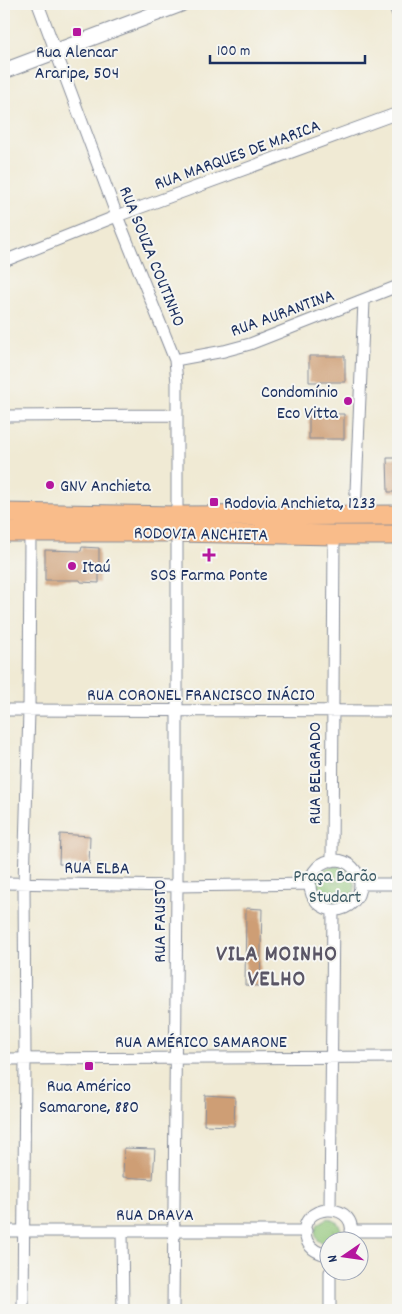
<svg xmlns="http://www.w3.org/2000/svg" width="402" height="1314" font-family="Dekko,sans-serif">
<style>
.grass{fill:url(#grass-tufts);stroke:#557a6a}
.building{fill:#ce9e75}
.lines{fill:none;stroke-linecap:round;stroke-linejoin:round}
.minor-casing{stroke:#868c99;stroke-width:13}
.tertiary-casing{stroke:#868c99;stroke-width:17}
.trunk-casing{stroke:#868c99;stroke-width:21}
.minor{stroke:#fff;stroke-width:11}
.tertiary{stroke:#fff;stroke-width:15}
.trunk{stroke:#f9bc8a;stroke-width:19}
.poi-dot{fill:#b5179e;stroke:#f6f6f2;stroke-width:2}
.labels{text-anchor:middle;stroke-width:4;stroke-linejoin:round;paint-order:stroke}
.poi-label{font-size:18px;fill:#1b2f5e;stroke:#f6f6f2}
.street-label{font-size:18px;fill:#1b2f5e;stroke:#f6f6f2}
.park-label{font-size:18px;fill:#3e5c66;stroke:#f6f6f2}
.district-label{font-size:22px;font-weight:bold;letter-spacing:1px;fill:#5a5666;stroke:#f6f6f2}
</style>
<defs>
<pattern id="grass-tufts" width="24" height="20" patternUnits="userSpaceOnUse" patternTransform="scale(1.25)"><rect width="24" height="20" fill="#8fc577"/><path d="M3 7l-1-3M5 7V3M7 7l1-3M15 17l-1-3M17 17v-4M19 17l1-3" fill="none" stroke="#74a065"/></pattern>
</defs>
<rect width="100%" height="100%" fill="#f6f6f2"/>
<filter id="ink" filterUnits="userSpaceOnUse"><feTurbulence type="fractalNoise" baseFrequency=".02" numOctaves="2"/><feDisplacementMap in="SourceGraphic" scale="10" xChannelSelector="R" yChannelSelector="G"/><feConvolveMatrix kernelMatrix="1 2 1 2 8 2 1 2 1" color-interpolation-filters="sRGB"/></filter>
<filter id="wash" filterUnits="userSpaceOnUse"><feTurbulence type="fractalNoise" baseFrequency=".0096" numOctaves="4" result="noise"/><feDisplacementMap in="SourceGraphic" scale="20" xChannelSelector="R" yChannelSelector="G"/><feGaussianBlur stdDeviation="1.12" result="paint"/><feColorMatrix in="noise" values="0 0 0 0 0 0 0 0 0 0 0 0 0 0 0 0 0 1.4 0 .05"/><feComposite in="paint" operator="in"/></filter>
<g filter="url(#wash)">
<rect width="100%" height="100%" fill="#f0ead4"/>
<path class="grass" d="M315 886a20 20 0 1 1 40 0a20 20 0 1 1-40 0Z
M328,1218L338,1223L342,1231L339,1240L330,1242L329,1245C321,1245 316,1240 315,1232L318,1224Z"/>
<g id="blocks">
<path class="building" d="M309,356H345V382H309Z
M309,414H344V439H309Z
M387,458H398V492H388Z
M82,547L99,548V583L81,582L80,580H45V550L81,551Z
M60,834L90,836L89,865L59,864Z
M246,908L262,909L260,986L245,985Z
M205,1095L235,1097L234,1126L204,1125Z
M124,1148L155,1149L153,1179L123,1177Z"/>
</g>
</g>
<g filter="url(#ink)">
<use href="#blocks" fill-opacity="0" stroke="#868c99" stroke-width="1"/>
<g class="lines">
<g class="minor-casing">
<path id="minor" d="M38,4L117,216L175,360L177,383V886L173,1310
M394,4L398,14
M4,261L117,216L398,113
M175,360L224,351L250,344L398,286
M4,416L177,415
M355,515L364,301
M4,710L398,711
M310 885a25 25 0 1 1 50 0a25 25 0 1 1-50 0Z
M332,861L334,535
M4,883L177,886L310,884
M360,884H398
M4,1059L398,1057
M330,1209L333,910
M4,1231H306
M122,1231L123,1310
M351,1231H398
M330,1255C320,1254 311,1250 307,1241C291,1201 366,1198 349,1242
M23,1310L25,1059L24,883L29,711L30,533
M330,1310V1272"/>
</g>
<g class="tertiary-casing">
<path id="tertiary" d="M4,71L181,4"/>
</g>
<g class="trunk-casing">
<path id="trunk" d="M4,513L176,516L398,515
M4,532H176L334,535H398"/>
</g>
<use href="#minor" class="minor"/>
<use href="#tertiary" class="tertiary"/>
<use href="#trunk" class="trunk"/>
</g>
</g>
<g class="poi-dot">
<rect x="72" y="27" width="10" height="10" rx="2.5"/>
<circle cx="348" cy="401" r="5"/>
<circle cx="50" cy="485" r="5"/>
<rect x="209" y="497" width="10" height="10" rx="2.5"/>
<path d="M206.5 547.5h5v5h5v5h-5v5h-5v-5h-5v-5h5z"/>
<circle cx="72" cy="566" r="5"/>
<rect x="84" y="1061" width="10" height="10" rx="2.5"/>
</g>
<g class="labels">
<g class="poi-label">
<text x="77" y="57">Rua Alencar<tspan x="77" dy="21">Araripe, 504</tspan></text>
<text x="338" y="397" text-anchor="end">Condomínio<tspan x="338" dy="21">Eco Vitta</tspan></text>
<text x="60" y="491" text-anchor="start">GNV Anchieta</text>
<text x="224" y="508" text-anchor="start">Rodovia Anchieta, 1233</text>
<text x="82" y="572" text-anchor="start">Itaú</text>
<text x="209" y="580">SOS Farma Ponte</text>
<text x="89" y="1091">Rua Américo<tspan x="89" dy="21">Samarone, 880</tspan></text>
</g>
<g class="street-label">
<text transform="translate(237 154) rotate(-20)" y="6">RUA MARQUES DE MARICA</text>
<text transform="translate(153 256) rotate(68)" y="6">RUA SOUZA COUTINHO</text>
<text transform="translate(282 312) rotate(-20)" y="6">RUA AURANTINA</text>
<text transform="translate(201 533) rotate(1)" y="6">RODOVIA ANCHIETA</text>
<text x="201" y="700">RUA CORONEL FRANCISCO INÁCIO</text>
<text transform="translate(314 773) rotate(-90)" y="6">RUA BELGRADO</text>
<text transform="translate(97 867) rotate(1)" y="6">RUA ELBA</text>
<text transform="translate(159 921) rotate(-90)" y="6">RUA FAUSTO</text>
<text x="201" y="1047">RUA AMÉRICO SAMARONE</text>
<text x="155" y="1220">RUA DRAVA</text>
</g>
<g class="park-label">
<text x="335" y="881">Praça Barão<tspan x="335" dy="21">Studart</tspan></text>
</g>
<g class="district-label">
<text x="277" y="960">VILA MOINHO<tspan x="277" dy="25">VELHO</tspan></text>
</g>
</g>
<rect width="402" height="1314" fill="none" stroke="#f6f6f2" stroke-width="20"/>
<g transform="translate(344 1256) rotate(257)"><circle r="24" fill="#f6f6f2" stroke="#9ea6b7"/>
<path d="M0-4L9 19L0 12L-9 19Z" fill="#b5179e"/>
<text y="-8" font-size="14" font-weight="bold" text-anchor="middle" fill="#1b2f5e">N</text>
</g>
<path d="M210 55v8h155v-8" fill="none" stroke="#1b2f5e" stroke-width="2.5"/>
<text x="217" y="55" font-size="15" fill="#1b2f5e" stroke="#f6f6f2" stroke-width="4" paint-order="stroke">100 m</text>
</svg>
